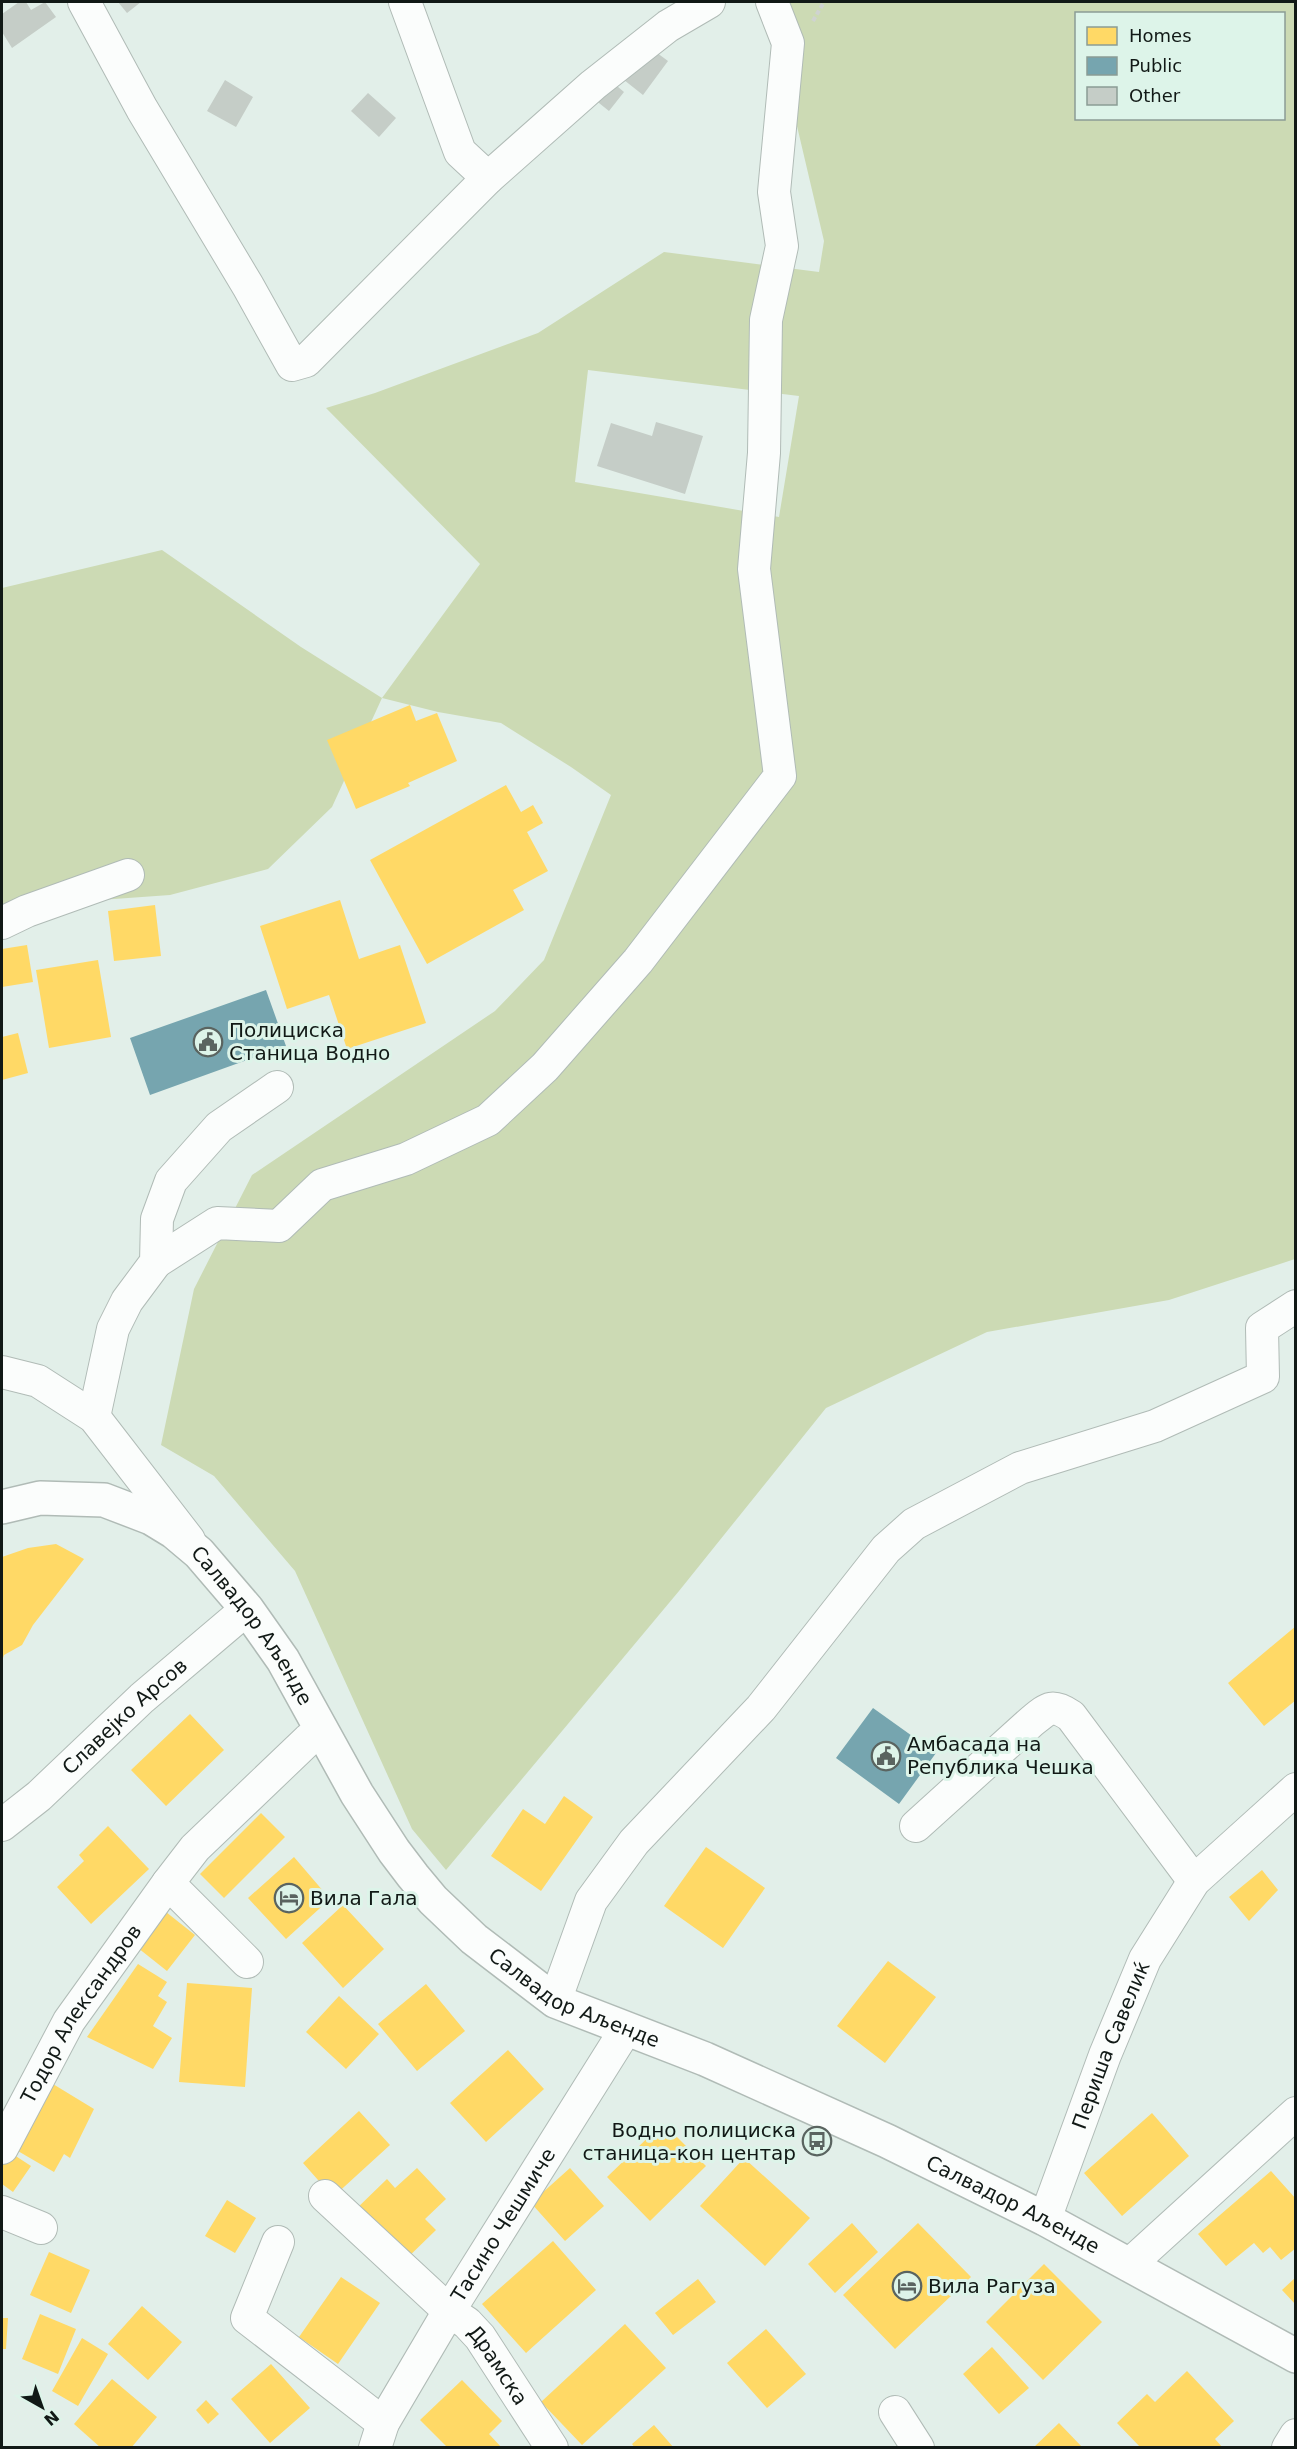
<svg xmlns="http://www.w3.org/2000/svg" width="1297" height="2449" font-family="'DejaVu Sans',sans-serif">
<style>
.green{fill:#ccdab4;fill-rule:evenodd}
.homes{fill:#ffd966}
.public{fill:#76a5af}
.building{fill:#c5cdc7}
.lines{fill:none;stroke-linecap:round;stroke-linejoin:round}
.minor-casing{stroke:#b0bbb6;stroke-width:34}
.tertiary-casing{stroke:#b0bbb6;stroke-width:36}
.path{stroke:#cfd3d1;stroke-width:4;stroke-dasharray:4.5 3;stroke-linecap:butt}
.minor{stroke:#fbfdfc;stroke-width:32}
.tertiary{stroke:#fbfdfc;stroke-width:33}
.labels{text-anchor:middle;stroke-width:6;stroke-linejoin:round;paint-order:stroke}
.poi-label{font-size:20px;fill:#111916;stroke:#ddf4e9;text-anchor:start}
.street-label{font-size:20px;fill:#111916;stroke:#ddf4e9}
</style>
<rect width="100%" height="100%" fill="#e2efe9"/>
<path class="green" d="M785,2H1295V1259L1169,1300L987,1332L826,1408L679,1591L446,1870L412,1829L295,1571L214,1476L161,1445L194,1289L252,1175L495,1011L544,960L611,795L571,767L501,723L438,712L382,698L332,807L268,869L170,895L2,907V588L162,550L301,647L382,698L480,564L326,408L375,393L538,333L664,252L819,272L824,241L785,75ZM1076,14H1284V118H1076ZM588,370L799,396L779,517L575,482Z"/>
<path class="homes" d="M410,705L416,721L437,713L457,761L408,783L410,786L356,809L327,740Z
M506,785L521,812L533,805L543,823L527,832L548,871L513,890L524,910L427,964L370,860Z
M340,900L359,959L400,945L426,1023L347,1049L329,995L287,1009L260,926Z
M155,905L161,956L114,961L108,911Z
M27,945L33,982L2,987V949Z
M98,960L111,1037L49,1048L36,970Z
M18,1033L28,1073L2,1080V1037Z
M56,1544L84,1559L33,1625L22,1645L4,1655L2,1661V1557L28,1548Z
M1296,1626V1700L1264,1726L1228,1683Z
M190,1714L224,1750L166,1806L131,1770Z
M564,1796L593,1817L541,1891L491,1856L523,1809L545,1824Z
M261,1813L285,1837L224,1898L200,1874Z
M108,1826L149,1869L91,1924L57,1887L84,1861L79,1855Z
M706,1847L765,1888L723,1948L664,1906Z
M294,1857L330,1899L286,1939L248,1898Z
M1262,1870L1278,1890L1249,1921L1229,1897Z
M343,1905L384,1949L343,1988L302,1943Z
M166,1912L195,1935L167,1971L138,1948Z
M888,1961L936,1997L885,2063L837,2026Z
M138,1964L167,1982L158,1996L167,2002L153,2026L172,2038L153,2069L87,2037Z
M187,1983L252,1988L245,2087L179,2082Z
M426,1984L465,2031L417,2071L378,2024Z
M339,1996L379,2034L346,2069L306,2032Z
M508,2050L544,2089L486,2142L450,2103Z
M48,2081L94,2109L70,2158L64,2154L54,2172L11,2147Z
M359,2111L390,2145L333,2197L303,2163Z
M1152,2113L1189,2156L1122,2216L1084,2173Z
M663,2123L706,2166L650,2221L607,2177Z
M8,2151L31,2166L13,2192L2,2184V2161Z
M744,2158L810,2218L765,2266L700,2206Z
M417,2168L446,2199L425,2219L436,2230L400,2265L352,2213L387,2179L395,2188Z
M570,2168L604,2206L565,2241L531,2203Z
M1271,2171L1296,2199V2248L1281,2260L1270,2247L1263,2253L1254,2243L1226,2266L1198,2234Z
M227,2200L256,2218L235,2253L205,2236Z
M852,2223L878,2252L835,2293L808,2264Z
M918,2223L971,2277L895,2349L843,2295Z
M553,2241L596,2290L526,2353L482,2304Z
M49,2252L90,2270L71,2313L30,2295Z
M1044,2264L1102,2322L1043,2380L986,2322Z
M341,2277L380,2303L338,2364L299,2337Z
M1296,2277V2305L1282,2290Z
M698,2279L716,2302L673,2335L655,2313Z
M142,2306L182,2342L148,2380L108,2344Z
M40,2314L76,2329L58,2374L22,2359Z
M2,2318H8L6,2349H2Z
M625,2324L666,2368L582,2445L541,2402Z
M766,2329L806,2374L767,2408L727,2363Z
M82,2338L108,2354L78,2406L52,2391Z
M992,2347L1029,2388L999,2414L963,2374Z
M271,2364L310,2408L270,2443L231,2399Z
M1187,2371L1234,2421L1215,2439L1223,2448H1141L1117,2423L1147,2394L1155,2402Z
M112,2379L157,2417L131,2448H101L74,2424Z
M462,2380L502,2421L489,2434L502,2448H448L420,2420Z
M206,2400L219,2414L208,2424L196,2410Z
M1059,2423L1083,2448H1033Z
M654,2425L674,2448H635L632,2444Z"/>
<path class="public" d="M266,990L286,1046L150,1095L130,1038Z
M873,1708L936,1753L899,1804L836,1758Z"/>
<path class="building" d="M19,2H26L31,10L45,2L56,17L12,48L2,32V14Z
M118,2H141L127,13Z
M649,47L668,61L643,95L624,80Z
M225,80L253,97L236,127L207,111Z
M610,80L624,92L609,111L594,99Z
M368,93L396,118L379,137L351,111Z
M656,422L703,436L685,494L597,466L611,423L652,436Z"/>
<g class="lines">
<g class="minor-casing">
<g id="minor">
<path d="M84,2L142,109L248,286L292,365L306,361L488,178"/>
<path d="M405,2L460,152L488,178L593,85L668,26L709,2"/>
<path d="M2,923L27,911L128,875"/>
<path d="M156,1262L217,1223L279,1226L322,1185L406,1159L488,1120L545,1067L638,961L780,776L754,569L764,453L766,320L782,246L774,192L788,43L772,2"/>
<path d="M2,1372L38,1381L94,1417L189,1540"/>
<path d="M94,1417L113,1329L127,1301L156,1262L157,1219L171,1181L219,1127L277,1087"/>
<path id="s1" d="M2,1825L39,1796L142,1698L247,1609"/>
<path d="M916,1826L1031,1722C1048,1708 1052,1703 1071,1716L1194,1881"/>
<path d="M168,1883L247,1962"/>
<path d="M555,2001L591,1901L634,1842L761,1708L886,1549L914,1524L1020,1468L1155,1426L1263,1377L1262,1328L1296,1306"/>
<path id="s2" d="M2,2148L69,2021L168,1883L195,1848L308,1740L321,1730"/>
<path id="s3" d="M325,2196L449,2311L467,2323L480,2337L552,2448"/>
<path d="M2,2212L41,2228"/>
<path id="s4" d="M1045,2219L1105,2055L1145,1959L1194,1881L1296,1789"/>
<path d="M278,2242L247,2318L383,2423"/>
<path d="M1129,2265L1296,2113"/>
<path d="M895,2412L918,2448"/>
<path id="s5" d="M375,2448L383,2423L449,2311L626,2029"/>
<path d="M1288,2448L1296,2435"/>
</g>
</g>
<g class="tertiary-casing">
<g id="tertiary">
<path id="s6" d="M2,1507L40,1498L104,1500L151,1518L174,1532L199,1553L247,1609L283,1660L357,1794L394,1851L413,1876L433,1900L474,1939L555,2001L705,2059L887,2141L1045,2219L1296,2356"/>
</g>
</g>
<path class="path" d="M813,21L824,2"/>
<use href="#minor" class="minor"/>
<use href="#tertiary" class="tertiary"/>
</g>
<defs>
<g id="civic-ring" transform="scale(1.5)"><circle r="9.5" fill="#ddf4e9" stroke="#5a6460" stroke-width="1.5"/><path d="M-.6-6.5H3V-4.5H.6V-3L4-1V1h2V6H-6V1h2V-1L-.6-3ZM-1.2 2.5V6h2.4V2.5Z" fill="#5a6460"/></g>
<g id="hotel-ring" transform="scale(1.5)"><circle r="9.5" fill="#ddf4e9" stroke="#5a6460" stroke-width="1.5"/><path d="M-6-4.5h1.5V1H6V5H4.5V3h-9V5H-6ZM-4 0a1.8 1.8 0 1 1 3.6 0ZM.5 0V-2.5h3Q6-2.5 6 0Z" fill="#5a6460"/></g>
<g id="bus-ring" transform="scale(1.5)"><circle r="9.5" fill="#ddf4e9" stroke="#5a6460" stroke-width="1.5"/><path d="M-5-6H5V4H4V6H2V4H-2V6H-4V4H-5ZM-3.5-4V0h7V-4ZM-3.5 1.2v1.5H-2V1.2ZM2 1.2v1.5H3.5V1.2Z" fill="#5a6460"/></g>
</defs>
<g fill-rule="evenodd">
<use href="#civic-ring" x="208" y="1042"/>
<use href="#civic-ring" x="886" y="1756"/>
<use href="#hotel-ring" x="289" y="1898"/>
<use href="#bus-ring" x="817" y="2141"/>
<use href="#hotel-ring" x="907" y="2286"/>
</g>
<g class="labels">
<g class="poi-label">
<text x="229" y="1037">Полициска<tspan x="229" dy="23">Станица Водно</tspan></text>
<text x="907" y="1751">Амбасада на<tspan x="907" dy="23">Република Чешка</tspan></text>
<text x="310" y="1905">Вила Гала</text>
<text x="796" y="2137" text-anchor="end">Водно полициска<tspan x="796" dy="23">станица-кон центар</tspan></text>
<text x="928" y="2293">Вила Рагуза</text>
</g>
<g class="street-label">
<text dy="7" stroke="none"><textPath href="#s6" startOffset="303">Салвадор Аљенде</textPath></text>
<text dy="7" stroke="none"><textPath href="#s1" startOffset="164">Славејко Арсов</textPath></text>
<text dy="7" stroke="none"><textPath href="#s6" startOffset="807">Салвадор Аљенде</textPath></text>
<text dy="7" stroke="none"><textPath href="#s2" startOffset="156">Тодор Александров</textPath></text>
<text dy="7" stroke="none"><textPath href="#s4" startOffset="186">Периша Савелиќ</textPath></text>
<text dy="7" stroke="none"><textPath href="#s6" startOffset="1293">Салвадор Аљенде</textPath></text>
<text dy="7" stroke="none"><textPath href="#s5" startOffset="258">Тасино Чешмиче</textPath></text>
<text dy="7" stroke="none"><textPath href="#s3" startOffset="243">Драмска</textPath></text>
</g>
</g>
<rect width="1297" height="2449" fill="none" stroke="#111916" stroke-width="6"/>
<rect x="1075" y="12" width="210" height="108" fill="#ddf4e9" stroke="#8b9c95" stroke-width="1.5"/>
<rect x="1087" y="27" width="30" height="18" fill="#ffd966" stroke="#8b9c95" stroke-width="1.5"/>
<text x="1129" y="42" font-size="18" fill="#111916">Homes</text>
<rect x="1087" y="57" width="30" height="18" fill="#76a5af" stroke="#8b9c95" stroke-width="1.5"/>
<text x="1129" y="72" font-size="18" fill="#111916">Public</text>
<rect x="1087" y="87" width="30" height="18" fill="#c5cdc7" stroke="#8b9c95" stroke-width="1.5"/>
<text x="1129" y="102" font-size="18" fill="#111916">Other</text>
<g transform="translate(42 2407) rotate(140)" stroke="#ddf4e9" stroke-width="4.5" paint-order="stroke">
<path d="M0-4.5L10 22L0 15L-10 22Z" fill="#111916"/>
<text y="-9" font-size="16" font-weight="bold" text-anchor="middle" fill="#111916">N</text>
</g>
</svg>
